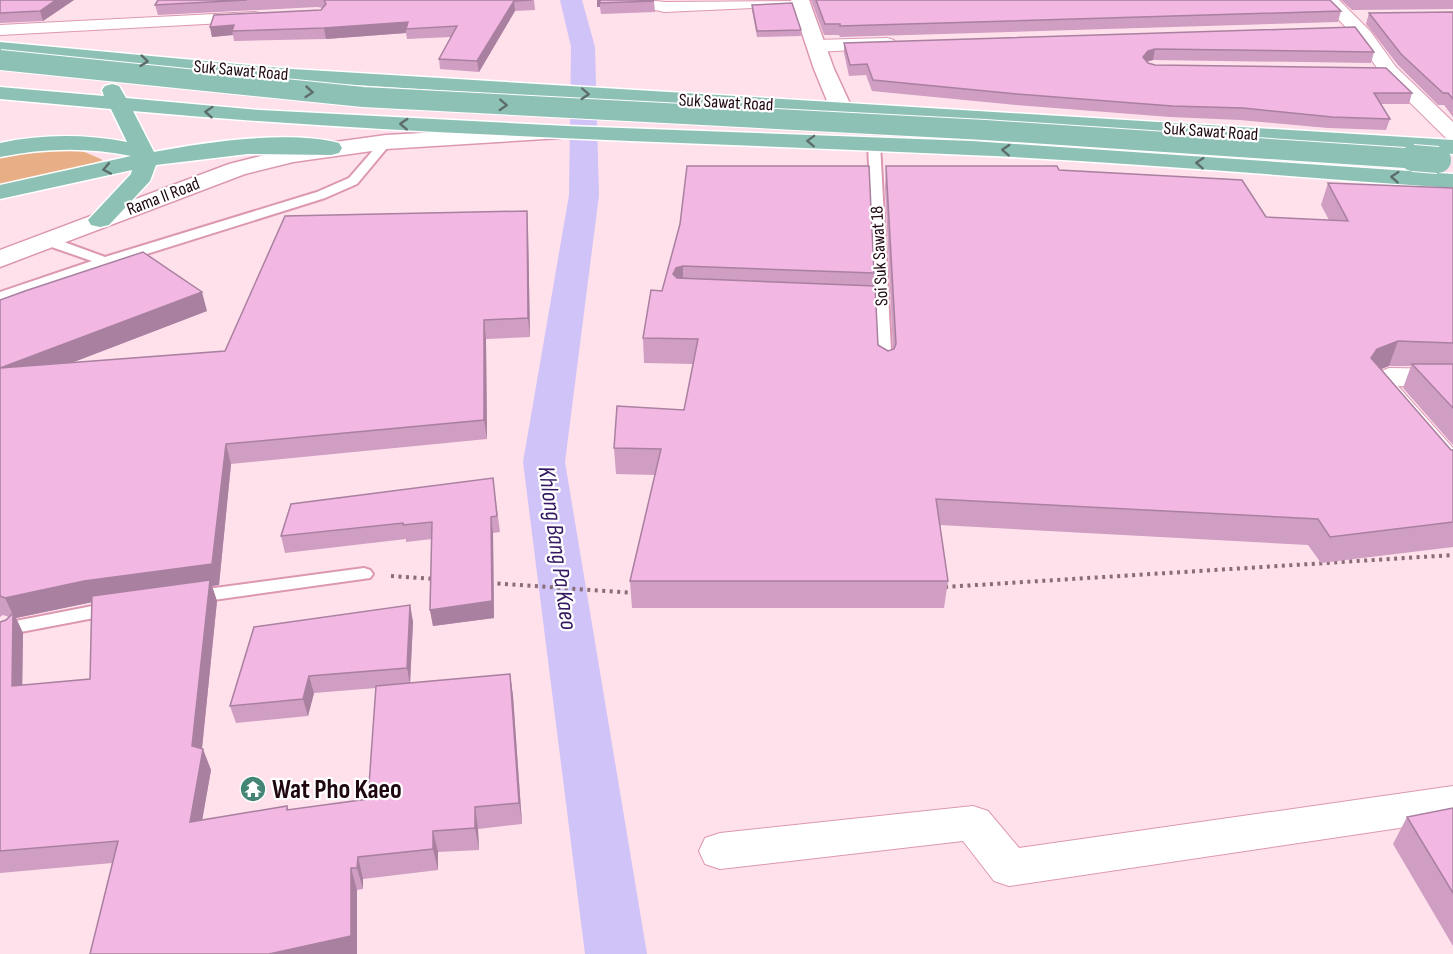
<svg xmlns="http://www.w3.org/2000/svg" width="1453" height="954" font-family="'Sofia Sans Condensed',sans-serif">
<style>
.green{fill:#e8ae86}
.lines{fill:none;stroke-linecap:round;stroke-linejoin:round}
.canal{fill:#d0c3f7;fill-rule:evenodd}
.lane-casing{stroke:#dd98b1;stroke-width:4}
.street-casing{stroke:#dd98b1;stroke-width:2}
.secondary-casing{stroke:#dd98b1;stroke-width:3}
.primary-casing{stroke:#fff;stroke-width:3}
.path{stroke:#886d77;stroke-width:4;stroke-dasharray:3 4.5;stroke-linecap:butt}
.lane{fill:#fff;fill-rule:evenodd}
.street{fill:#fff;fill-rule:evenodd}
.secondary{fill:#fff;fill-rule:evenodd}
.primary{fill:#8ec1b5;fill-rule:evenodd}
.primary-bridge-far1-casing{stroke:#fff;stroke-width:22;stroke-linecap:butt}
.primary-bridge-casing{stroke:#fff;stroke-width:28;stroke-linecap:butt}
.primary-bridge-far1{stroke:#8ec1b5;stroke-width:20}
.primary-bridge{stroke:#8ec1b5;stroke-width:26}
.wall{fill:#d09dc3;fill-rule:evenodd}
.shaded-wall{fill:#a9809f}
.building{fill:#f2b7e3;stroke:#a9809f;stroke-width:1.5}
.oneway{stroke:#5c6d6b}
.labels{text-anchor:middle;stroke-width:4.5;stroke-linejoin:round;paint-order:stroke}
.far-street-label{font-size:18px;fill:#1e0711;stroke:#fff}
.water-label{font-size:24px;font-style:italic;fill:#341860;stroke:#fff}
.near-poi-label{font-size:27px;font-weight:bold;fill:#1e0711;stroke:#fff;text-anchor:start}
</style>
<rect width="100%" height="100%" fill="#ffe1eb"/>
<path class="green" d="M59,149L82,151L101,159L102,161L0,186V156Z"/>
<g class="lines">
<path class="canal" d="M560,0H582L595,47L599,195L565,462L647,954H585L523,462L569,195L571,47Z"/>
<g class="lane-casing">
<path id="lane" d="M386,139L392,142L357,184L325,198L0,300V292L92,261L43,244L42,241L43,238H53L105,257L317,192L349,178L382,140Z
M874,140L880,143L892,369L885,373L878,369L868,143Z
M364,568L370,570L373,574L370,578L192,603L185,601L183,597L185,593L192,591Z
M113,602L120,603L122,608L120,613L0,636V624Z"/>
</g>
<g class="street-casing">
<path id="street" d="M647,0L665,2L810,1L807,5L801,6L664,12L651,9Z
M1320,0H1339L1370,31L1396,67L1453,122V140L1446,138L1382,75L1357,39Z
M254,12L260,13L263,17L260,21L0,35V25Z
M887,38L894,40L896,44L894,48L816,52L809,50L807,46L809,42L816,40Z
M1389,368L1453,369V387L1398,386L1453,448V477L1442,474L1365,382L1369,376Z
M1453,786V820L1009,886L994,881L963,841L720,869L705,864L699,851L705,838L720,833L973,806L988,811L1019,848Z"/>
</g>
<g class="secondary-casing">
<path id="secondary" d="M791,0H809L834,69L852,108L849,113L841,114L833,113L830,108L814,69Z
M553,126L561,128L564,133L561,138L386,149L293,162L245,174L0,267V250L229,164L292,148L386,135Z"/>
</g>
<g class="primary-casing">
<path id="primary" d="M0,42L292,69L1453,140V154L292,81L0,54Z
M112,84L119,86L126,98L260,110L567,126L972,141L1453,174V188C1292,177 1131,162 969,155C690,142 412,136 133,111L154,152C206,142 288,130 339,143L342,148L339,153L331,155L248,154L156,165L150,181L109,225L100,227L91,225L88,220L131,174L132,170L0,199V185L131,156C87,147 44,148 0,157V143C43,134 84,134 127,142L111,109L0,99V87L104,96L102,90L105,86Z"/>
</g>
<path class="path" d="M391,576L434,579
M490,583L635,593
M945,587L1453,555"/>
<use href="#lane" class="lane"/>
<use href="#street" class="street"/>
<use href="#secondary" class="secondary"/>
<use href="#primary" class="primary"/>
<g class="primary-bridge-far1-casing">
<path id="primary-bridge-far1" d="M0,60L363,97L985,130L1435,160"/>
</g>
<g class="primary-bridge-casing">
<path id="primary-bridge" d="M1413,158L1438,160"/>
</g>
<use href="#primary-bridge-far1" class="primary-bridge-far1"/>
<use href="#primary-bridge" class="primary-bridge"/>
</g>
<path class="wall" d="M0,0H74L43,21L0,23Z
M158,0H534L535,10L515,11L479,72L440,69L439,59L451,37L407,39L406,33L326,39L234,41L233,35L212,37L210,27L321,10L323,8L317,7L158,15L155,5Z
M597,0L654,1L655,12L601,14L600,7H597Z
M811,0H1330L1341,11L1338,22L840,37L839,35H824Z
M1341,0H1453V9L1352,10Z
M752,5L801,30V36L757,37L752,10Z
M1453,12V117L1444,105H1438L1398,65L1366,24L1369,13Z
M844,43L1374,52L1371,63L1153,60L1146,62L1148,63L1155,65L1412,93L1409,104H1381L1390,119L1386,130L1328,128L1240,120L1170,117L1016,105L872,91L866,75L849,76L844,53Z
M886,166L1059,170L1266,217L1329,220L1321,205L1328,183L1453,188V445L1403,388L1411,366H1389L1381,369L1451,450H1453V547L1321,563L1308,545L940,525L948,581L944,608H632L630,581L655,475L616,474L614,448L684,410L693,364L644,363L643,338L662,291L680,224L874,273L873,285L878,345L888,351L893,349L885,187Z
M528,228L530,337L486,339L487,439L231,464L219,585L212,586L217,601L202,748L211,770L202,820L287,806L289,810L368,799L376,688L314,693L308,716L236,723L230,706L410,605L413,622L410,683L510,674L513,696L522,824L478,829L479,850L438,852V870L363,879V889L357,890V954H90L112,863L0,873V622L6,620L9,617L3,615L0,617V300L207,311L71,363L225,351ZM92,602L90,679L22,685L23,633L16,618Z
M493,478L500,532L493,533L494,618L433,626L430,610L432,539L406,542V539L285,553L281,536Z
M1453,808V946L1393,844L1407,817Z"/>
<path class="shaded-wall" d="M56,0H74L43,21L40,11Z
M597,0H600V7H597Z
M514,1L515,11L479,72L477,61Z
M408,22L406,29V33L326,39L324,28Z
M234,25L232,31L233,35L212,37L210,27Z
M1155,49L1153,60L1145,62L1143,57L1148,51Z
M527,211L528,228L530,337L528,318Z
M683,266V290L673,274L676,268Z
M202,292L207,311L6,388L0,368Z
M484,320L486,339L487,439L484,420Z
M1398,341L1389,366L1368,374L1371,358L1377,349Z
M226,444L231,464L219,585L212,586L217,601L200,768L93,602L16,618L23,633L22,707L12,686L13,615L5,598Z
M491,517L493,533L494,618L433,626L430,610Z
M410,605L413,622L410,685L407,668Z
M510,674L513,696L522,824L519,803Z
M309,676L314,693L308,716L303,699Z
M203,749L211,770L198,844L190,822Z
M475,807L478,829L479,850L475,828Z
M433,831L438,852V870L433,849Z
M358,857L363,879V889L357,868Z
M351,868L357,890V954H269Z"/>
<path class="building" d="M0,0H56L40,11L0,13Z
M158,0H247L155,5Z
M324,0H532L514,1L477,61L439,59L457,26L406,29L408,22L324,28L232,31L234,25L210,27L214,15L321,10L326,4Z
M600,0H651L654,1L600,3Z
M816,0H1330L1341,11L840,26V24H825Z
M792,3L801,30L757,31L752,5Z
M1453,12V99L1448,93H1443L1401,54L1369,13Z
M1355,27L1374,52L1155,49L1148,51L1143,57L1148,63L1155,65L1386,68L1412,93H1374L1390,119L1332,117L1243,108L1172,106L1017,94L873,80L867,64L850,65L844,43Z
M687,166H869L874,273L683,266L676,268L673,274L677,278L875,286L878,345L888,351L894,349L896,344L886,166H1057L1059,170L1242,180L1266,217L1348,221L1328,183L1453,188V343L1398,341L1377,349L1371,358L1451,450H1453V522L1330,537L1318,519L936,499L948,581H630L661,449L614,448L617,406L684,410L698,339L643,338L651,290L662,291L680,224Z
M527,211L528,318L484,320V420L226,444L212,564L84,581L5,598L0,596V368L225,351L285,216Z
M143,252L202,292L0,368V300L25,291Z
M1412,364H1453V408Z
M493,478L497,516L491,517L492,601L430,610L432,522L403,525V523L281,536L291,504Z
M210,580L192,746L203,749L190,822L287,806V810L368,799L376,686L510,674L519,803L475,807V828L433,831V849L358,857L357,868H351V936L269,954H90L118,841L0,851V622L6,620L13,613L12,686L90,679L92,596Z
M410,605L407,668L309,676L303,699L230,706L254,627Z
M1453,808V893L1407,817Z"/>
<defs><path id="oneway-chevron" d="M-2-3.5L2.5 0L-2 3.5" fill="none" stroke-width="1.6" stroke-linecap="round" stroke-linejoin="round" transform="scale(1.5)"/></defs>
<g class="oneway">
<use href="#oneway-chevron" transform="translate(144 61) rotate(6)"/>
<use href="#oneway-chevron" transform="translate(309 92) rotate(5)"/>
<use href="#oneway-chevron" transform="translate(585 94) rotate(3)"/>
<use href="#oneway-chevron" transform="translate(503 105) rotate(3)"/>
<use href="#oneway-chevron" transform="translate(209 112) rotate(-176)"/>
<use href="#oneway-chevron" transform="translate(404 124) rotate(-177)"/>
<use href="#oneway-chevron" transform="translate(811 141) rotate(-178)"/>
<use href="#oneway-chevron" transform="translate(1006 150) rotate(-177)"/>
<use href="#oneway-chevron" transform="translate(1200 163) rotate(-176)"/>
<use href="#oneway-chevron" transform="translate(107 169) rotate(169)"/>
<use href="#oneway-chevron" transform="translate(1395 177) rotate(-176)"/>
</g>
<defs>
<g id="temple-disc" transform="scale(1.35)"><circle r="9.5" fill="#448575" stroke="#fff"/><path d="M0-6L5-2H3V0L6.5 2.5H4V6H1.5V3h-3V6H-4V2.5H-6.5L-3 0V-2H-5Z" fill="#fff"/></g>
</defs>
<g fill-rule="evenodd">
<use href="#temple-disc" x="253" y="789"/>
</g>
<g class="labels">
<g class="far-street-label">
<text transform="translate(241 70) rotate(5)" y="6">Suk Sawat Road</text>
<text transform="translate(726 102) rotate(3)" y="6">Suk Sawat Road</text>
<text transform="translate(1211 131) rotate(4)" y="6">Suk Sawat Road</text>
<text transform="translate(163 196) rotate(-21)" y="6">Rama II Road</text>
<text transform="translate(879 256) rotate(-93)" y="6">Soi Suk Sawat 18</text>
</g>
<g class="water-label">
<text transform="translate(558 548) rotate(82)" y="8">Khlong Bang Pa Kaeo</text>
</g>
<g class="near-poi-label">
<text x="272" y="798">Wat Pho Kaeo</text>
</g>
</g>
</svg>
